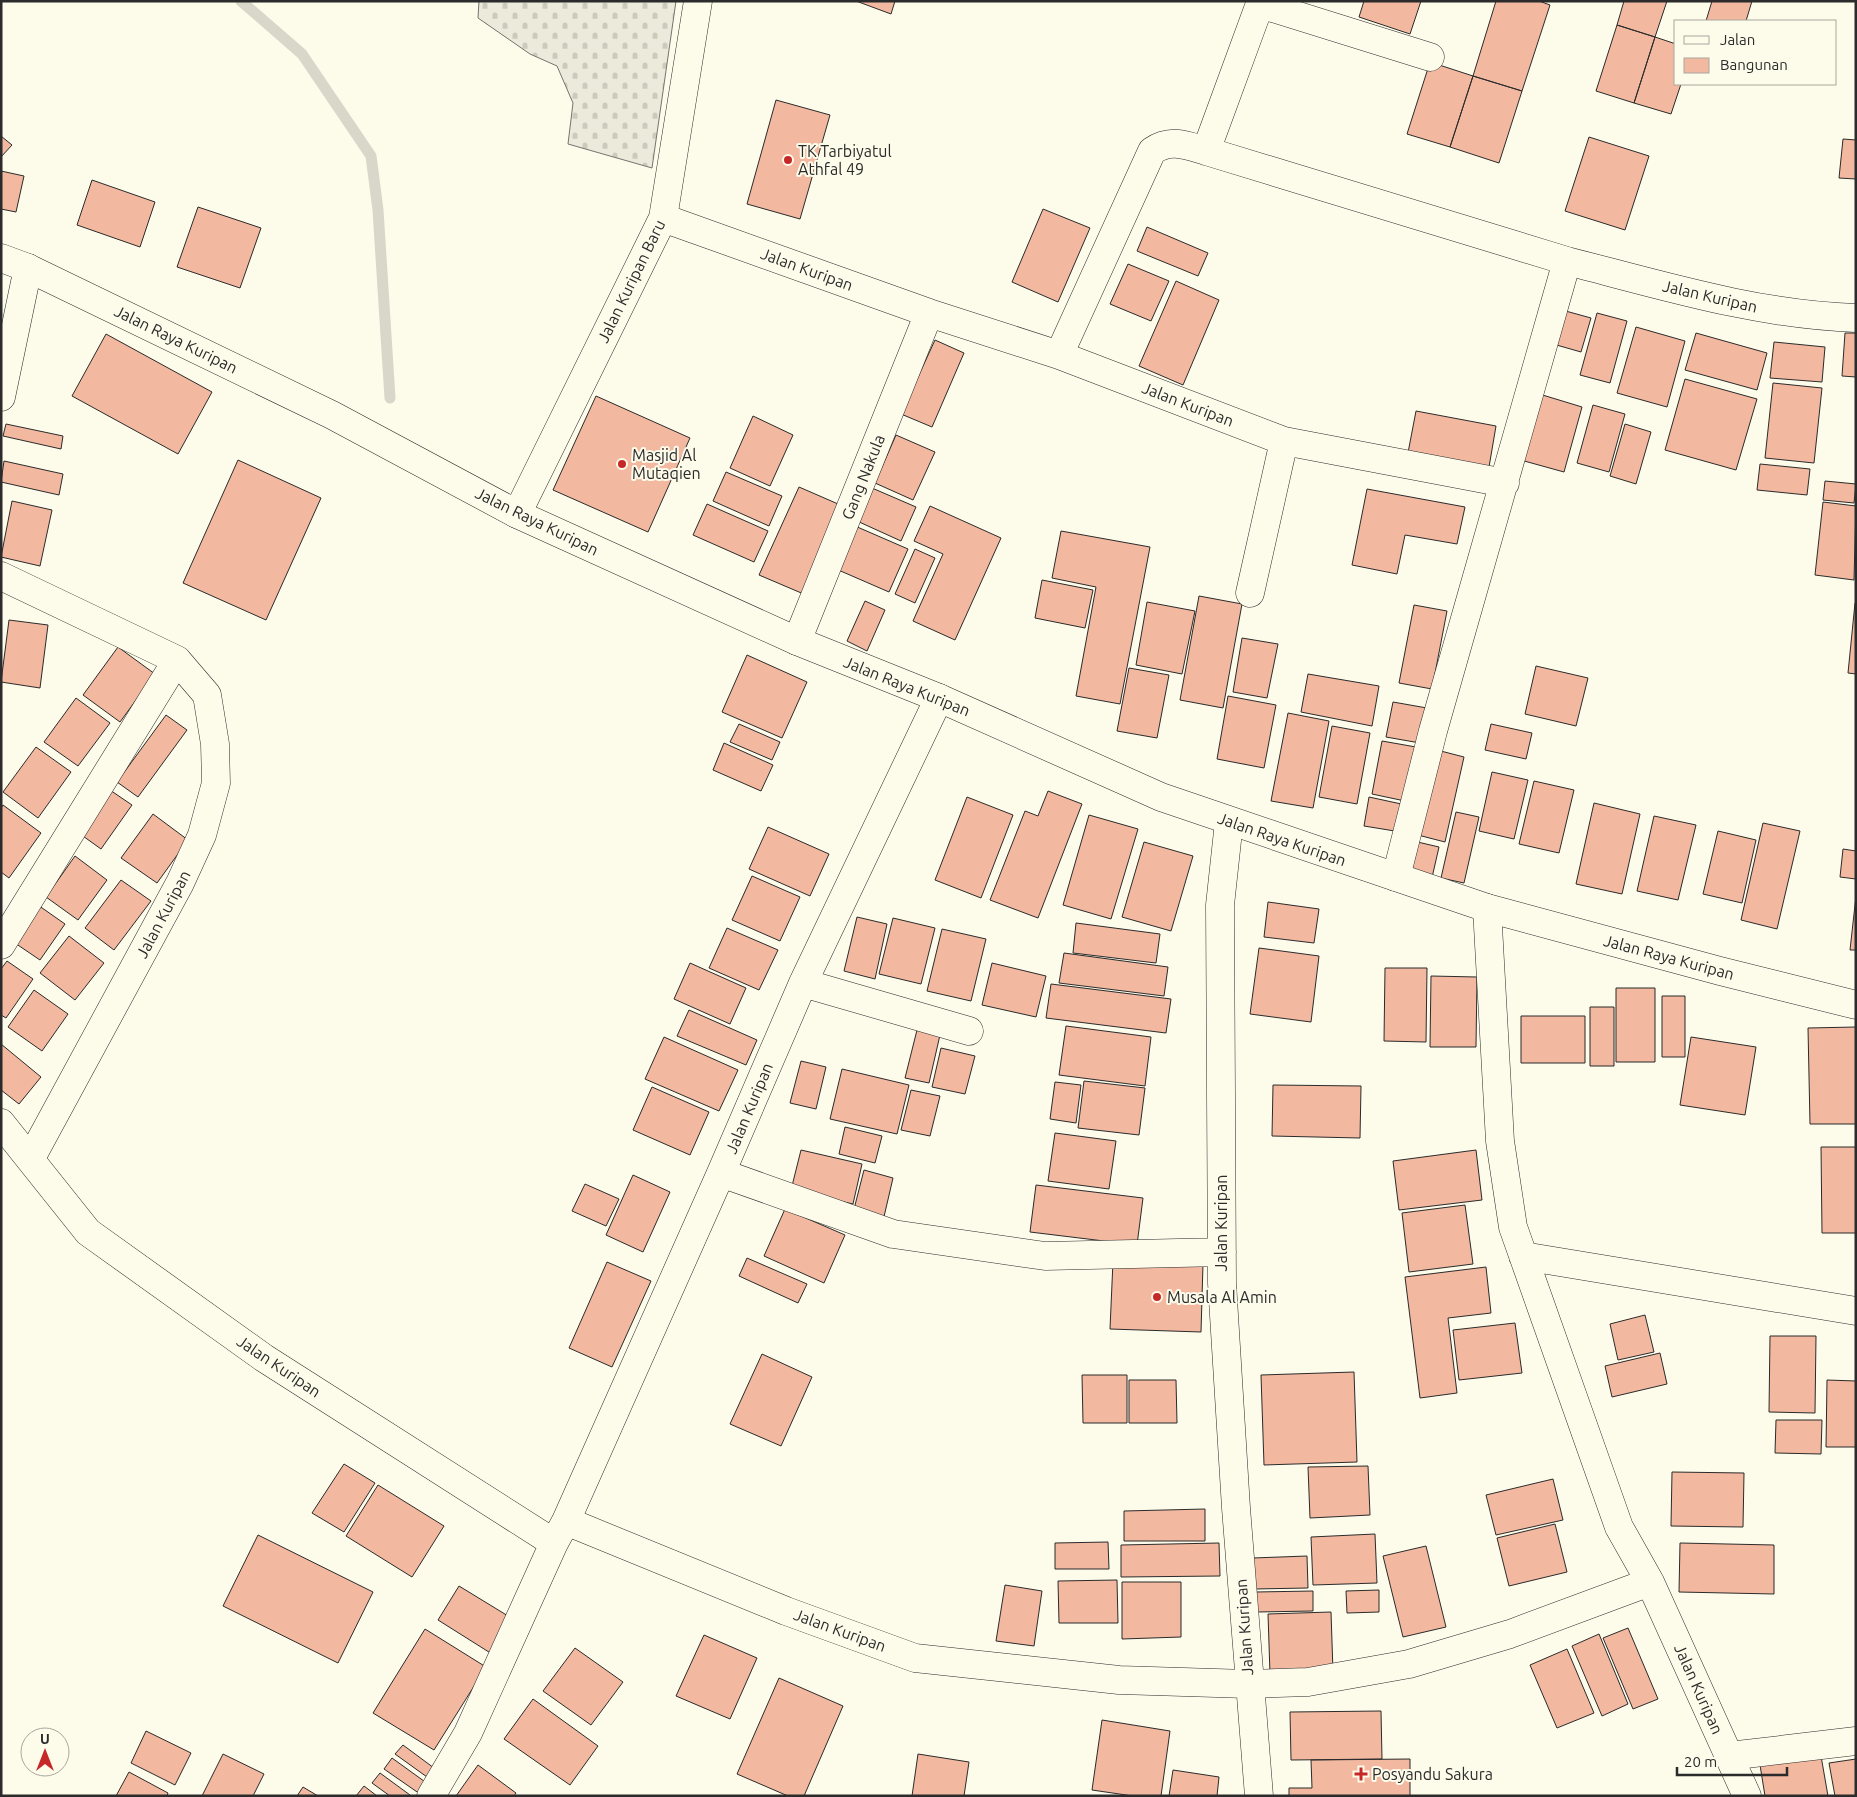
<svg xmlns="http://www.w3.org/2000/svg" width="1857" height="1797" font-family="Ubuntu,sans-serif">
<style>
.cemetery{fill:url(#cemetery-stones);stroke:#74746e}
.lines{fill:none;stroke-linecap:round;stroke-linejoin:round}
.stream{stroke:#d8d7c9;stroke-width:11}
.building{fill:#f2b8a0;stroke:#2b2b2b}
.street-casing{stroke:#2b2b2b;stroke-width:29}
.secondary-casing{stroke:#2b2b2b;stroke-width:29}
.street{stroke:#fdfbea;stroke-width:28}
.secondary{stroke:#fdfbea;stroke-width:28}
.poi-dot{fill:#c62828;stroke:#fdfbea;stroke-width:2}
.labels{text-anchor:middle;stroke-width:4;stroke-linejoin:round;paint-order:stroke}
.poi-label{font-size:16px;fill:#2b2b2b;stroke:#fdfbea;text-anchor:start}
.street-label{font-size:16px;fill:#2b2b2b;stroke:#fdfbea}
</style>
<defs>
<pattern id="cemetery-stones" width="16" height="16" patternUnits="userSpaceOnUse" patternTransform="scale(1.25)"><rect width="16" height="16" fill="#ecebdb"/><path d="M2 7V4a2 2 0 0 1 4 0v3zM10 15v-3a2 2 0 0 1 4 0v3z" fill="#cbcabc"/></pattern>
</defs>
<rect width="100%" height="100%" fill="#fdfbea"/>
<path class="cemetery" d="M479,1H676L652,168L568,144L573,103L557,66L530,54L478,18Z"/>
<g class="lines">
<path class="stream" d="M241,1L302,54L371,156L378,210L390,398"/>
</g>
<path class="building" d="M856,1H895L891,14Z
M1364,1H1421L1410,34L1359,17Z
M1496,1H1539L1550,5L1522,91L1473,76Z
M1624,1H1667L1655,37L1617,25Z
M1712,1H1752L1746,21H1706Z
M1617,25L1655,37L1634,103L1596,91Z
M1655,37L1676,44V84H1681L1671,114L1634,103Z
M1430,62L1473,76L1450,147L1407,134Z
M1473,76L1522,91L1499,163L1450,147Z
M776,100L830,115L800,219L747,204Z
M1,136L12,145L1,157Z
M1589,137L1649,156L1625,230L1565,211Z
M1843,139L1856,140V179L1839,178Z
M1,171L24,176L16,212L1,209Z
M92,180L155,202L140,247L77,225Z
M198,207L261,228L240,288L177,267Z
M1043,209L1090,228L1058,302L1012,282Z
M1147,227L1208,253L1198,276L1137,251Z
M1128,264L1169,281L1151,321L1110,304Z
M1176,281L1219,300L1183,385L1139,366Z
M1562,310L1591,318L1581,352L1553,344Z
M1597,313L1627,321L1610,383L1580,375Z
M1636,327L1685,341L1667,407L1617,393Z
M1696,333L1767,353L1757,390L1685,370Z
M1845,333H1856V377L1842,376Z
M106,334L212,392L178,454L72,396Z
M935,340L964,353L932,427L901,414Z
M1774,342L1825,347L1822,382L1770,378Z
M1685,379L1757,399L1736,470L1665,450Z
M1773,383L1822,388L1814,463L1765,458Z
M1536,393L1582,407L1564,472L1517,459Z
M596,396L690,438L648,532L553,490Z
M1593,405L1625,414L1609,472L1577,463Z
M1416,411L1496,426L1488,473L1407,458Z
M753,416L793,435L770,486L730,468Z
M6,424L63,436L61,449L3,436Z
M1625,424L1651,432L1636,484L1610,476Z
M896,435L935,452L913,500L875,483Z
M238,460L321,498L266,620L183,583Z
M4,461L63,474L59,495L1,482Z
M1760,464L1810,469L1807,495L1757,490Z
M726,472L782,496L769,526L713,501Z
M1825,481L1856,484L1854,503L1823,500Z
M799,487L845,507L806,595L759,575Z
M872,488L916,507L901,541L857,521Z
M1367,489L1465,507L1457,544L1405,535L1397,574L1352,565Z
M12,501L52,510L40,566L1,557Z
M1823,502L1856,506L1854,580L1815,575Z
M707,504L768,531L754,562L693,535Z
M930,506L1001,538L955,640L913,621L943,554L914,541Z
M855,526L908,549L889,592L836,569Z
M1061,531L1150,547L1120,704L1076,696L1096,587L1052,578Z
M915,549L935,558L915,603L895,594Z
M1042,580L1093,590L1085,628L1035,618Z
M1199,596L1242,604L1223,708L1180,700Z
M865,601L885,610L867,651L847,641Z
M1147,602L1195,611L1182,674L1136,665Z
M1855,603H1856V674L1848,673Z
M1414,605L1447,611L1432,689L1399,683Z
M9,620L48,625L40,688L1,682Z
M1242,638L1278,644L1267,698L1233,692Z
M118,647L155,674L120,722L83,695Z
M747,655L807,682L782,738L722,712Z
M1536,666L1588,678L1576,726L1525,714Z
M1129,668L1169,675L1157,738L1117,731Z
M1308,674L1379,686L1372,726L1301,712Z
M1228,696L1276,705L1264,768L1217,759Z
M76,698L110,723L78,766L44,742Z
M1393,702L1427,708L1420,743L1386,737Z
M1288,713L1329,721L1313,808L1271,801Z
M166,715L187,730L138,797L117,782Z
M739,724L780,742L772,760L730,742Z
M1491,724L1532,733L1526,759L1485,750Z
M1332,726L1370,733L1357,804L1319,797Z
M1382,741L1416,747L1405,801L1372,794Z
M724,743L773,765L761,791L713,770Z
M36,747L71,772L38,818L3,792Z
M1433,749L1464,757L1445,842L1414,834Z
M1492,772L1528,780L1514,839L1479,831Z
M1534,781L1574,790L1559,853L1519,844Z
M107,788L132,805L101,849L76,831Z
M1048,791L1082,804L1038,918L990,900L1025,811L1038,816Z
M967,797L1013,815L981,898L935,880Z
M1369,797L1406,805L1401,832L1364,826Z
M1594,803L1640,814L1622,894L1576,884Z
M3,805L41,833L9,878L1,872V808Z
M1456,812L1479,817L1464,883L1441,878Z
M153,814L188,840L157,883L121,858Z
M1089,815L1138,829L1111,919L1063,905Z
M1654,816L1696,825L1678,900L1637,891Z
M1763,823L1800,831L1777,929L1741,920Z
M768,827L829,854L810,896L749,869Z
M1718,831L1756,840L1742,903L1703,894Z
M1409,840L1439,847L1431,882L1401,876Z
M1144,842L1193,856L1171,931L1122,917Z
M1843,849L1856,851V879L1840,877Z
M75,856L107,880L78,920L46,897Z
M752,876L800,897L780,941L732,920Z
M121,880L151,901L114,950L85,928Z
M1856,896V950H1850Z
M1268,902L1319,909L1314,943L1264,937Z
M35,903L65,924L40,960L9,939Z
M857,917L887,924L875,979L844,971Z
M893,918L935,928L921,984L879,974Z
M1076,923L1160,934L1156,963L1073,953Z
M727,928L778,950L759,990L709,968Z
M942,929L986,939L971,1001L927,991Z
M69,936L104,963L75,1000L40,973Z
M1259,948L1319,956L1311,1022L1250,1014Z
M1064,953L1168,967L1164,996L1059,983Z
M7,961L33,979L6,1018L1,1015V969Z
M690,963L746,988L730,1024L674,999Z
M992,963L1046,976L1036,1017L982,1005Z
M1385,968H1427L1426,1042L1384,1041Z
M1431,976L1477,977L1476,1047H1430Z
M1051,984L1171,999L1166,1033L1046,1018Z
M1616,988H1655V1062H1616Z
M34,990L68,1014L42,1051L8,1027Z
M1662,996H1685V1057H1662Z
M1590,1007H1614V1066H1590Z
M689,1010L757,1040L746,1065L677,1036Z
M1521,1016H1585V1063H1521Z
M1066,1026L1151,1037L1145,1086L1059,1075Z
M1856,1027V1124H1810L1808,1028Z
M917,1030L940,1035L929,1083L905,1078Z
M664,1037L738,1070L719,1111L645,1079Z
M1691,1037L1756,1047L1745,1115L1680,1105Z
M1,1044L41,1077L19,1104L1,1090Z
M941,1048L975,1056L965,1094L932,1087Z
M801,1061L826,1067L816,1109L790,1103Z
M842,1069L909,1085L897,1134L830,1119Z
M1084,1081L1145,1088L1139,1135L1078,1128Z
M1055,1082L1081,1085L1076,1123L1050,1119Z
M1273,1085L1361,1086L1360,1138L1272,1136Z
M652,1087L709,1112L690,1155L633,1130Z
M911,1090L940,1096L930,1136L901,1130Z
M845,1127L882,1136L875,1163L839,1154Z
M1055,1133L1116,1141L1109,1189L1048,1181Z
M1821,1147H1856V1233H1822Z
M801,1150L862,1164L853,1204L791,1190Z
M1476,1150L1482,1200L1399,1210L1393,1161Z
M864,1170L893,1178L883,1221L853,1213Z
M633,1175L670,1192L643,1252L606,1235Z
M585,1184L619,1199L606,1226L572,1211Z
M1036,1185L1143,1198L1137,1245L1030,1232Z
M1465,1205L1473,1264L1409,1272L1402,1213Z
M785,1209L845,1235L824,1283L764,1256Z
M747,1258L807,1284L798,1303L739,1276Z
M1113,1261L1203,1264L1201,1332L1110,1329Z
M607,1262L651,1281L612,1367L569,1348Z
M1486,1267L1491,1313L1448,1318L1457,1393L1420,1398L1405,1277Z
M1645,1315L1654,1352L1618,1360L1610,1324Z
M1515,1323L1522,1373L1459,1380L1453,1330Z
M1770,1336H1816L1815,1413L1769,1412Z
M1660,1353L1667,1384L1612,1397L1605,1366Z
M762,1354L812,1377L781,1446L730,1424Z
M1354,1372L1357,1462L1264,1465L1261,1375Z
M1082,1375H1127V1423H1083Z
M1129,1380H1176L1177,1423H1129Z
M1827,1380L1856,1381V1447H1826Z
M1776,1420H1822L1821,1454L1775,1453Z
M344,1464L375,1483L344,1532L312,1513Z
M1368,1466L1370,1515L1310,1518L1308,1467Z
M1672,1472L1744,1473L1743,1527L1671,1526Z
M1553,1479L1563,1520L1496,1535L1486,1495Z
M378,1485L444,1526L412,1577L346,1536Z
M1205,1509V1541H1124V1511Z
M1555,1524L1567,1572L1509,1586L1497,1538Z
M1375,1534L1377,1583L1313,1585L1311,1537Z
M258,1535L373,1592L338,1663L223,1606Z
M1108,1542L1109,1569H1055V1543Z
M1219,1543L1220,1576L1121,1577V1545Z
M1680,1543L1774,1545V1594L1679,1592Z
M1426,1546L1446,1627L1403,1637L1383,1556Z
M1307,1556L1308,1588L1254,1589L1253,1558Z
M1117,1580L1118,1623H1059L1058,1581Z
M1122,1582H1181V1637L1122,1639Z
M1005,1585L1042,1591L1034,1646L996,1641Z
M459,1586L513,1619L492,1654L438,1620Z
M1379,1590V1612L1347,1613L1346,1591Z
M1313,1591V1611L1257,1612L1256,1592Z
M1331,1612L1333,1672L1270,1674L1268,1614Z
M1628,1628L1658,1699L1633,1709L1603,1638Z
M425,1629L486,1667L434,1750L373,1713Z
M1599,1634L1628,1704L1602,1716L1572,1646Z
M704,1635L757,1658L730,1719L676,1696Z
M575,1648L623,1682L591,1725L543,1691Z
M1567,1649L1594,1713L1557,1728L1530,1665Z
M779,1678L843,1706L804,1796H788L737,1774Z
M533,1699L598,1746L570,1785L504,1739Z
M1381,1711L1382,1759L1291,1760L1290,1712Z
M1102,1720L1170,1731L1161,1796H1133L1092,1790Z
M146,1731L191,1753L175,1785L131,1763Z
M403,1745L434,1768L427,1777L395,1754Z
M223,1754L264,1774L253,1796H202Z
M918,1754L969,1762L964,1796H912Z
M1821,1756L1828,1796H1765L1760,1765Z
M392,1758L428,1784L420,1794L384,1769Z
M1410,1759V1796H1289V1788H1312L1311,1760Z
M1856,1759V1796H1835L1829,1763Z
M478,1765L516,1793L514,1796H456Z
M1173,1770L1219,1777L1217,1796H1169Z
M129,1772L168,1793L167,1796H116Z
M380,1773L410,1795V1796H390L372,1783Z
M364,1786L377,1796H356Z
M303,1787L318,1796H297Z"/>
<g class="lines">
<g class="street-casing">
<path id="street" d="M1261,1L1206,151L1567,261
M1260,4L1430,57
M663,218L929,313L1059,355L1284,441L1505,483
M1059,355L1152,151C1170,138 1186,145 1206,151
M1,397L28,268
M517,514L663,218L698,1
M1,576L177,660L207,695L215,744L216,783L202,835L180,883L31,1158
M1250,593L1284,441
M797,641L929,313
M1229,822L1220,905L1222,1283L1236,1508L1259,1796
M1396,877L1433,731L1567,261C1661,285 1758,315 1856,318
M1487,908L1500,1141L1513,1227L1619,1527L1650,1582L1747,1796
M1,945L177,660
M803,983L969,1031
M1,1123L88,1232L264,1358L554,1543
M721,1173L893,1234L1045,1256L1222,1252
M1523,1256L1856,1311
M566,1521L786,1611L915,1658L1119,1680L1248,1684L1308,1682L1409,1664L1510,1634L1650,1582
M1729,1756L1856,1741
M431,1796L468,1733L554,1543L566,1521L721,1173L803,983L939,698"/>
</g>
<g class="secondary-casing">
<path id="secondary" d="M1,258L28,268L332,415L517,514L797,641L939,698L1161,797L1487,908L1720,971L1856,1005"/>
</g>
<use href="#street" class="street"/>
<use href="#secondary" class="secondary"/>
</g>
<g class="poi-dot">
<circle cx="788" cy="160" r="5"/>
<circle cx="622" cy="464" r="5"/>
<circle cx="1157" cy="1297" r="5"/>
<path d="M1358.5 1766.5h5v5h5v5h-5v5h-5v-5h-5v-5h5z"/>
</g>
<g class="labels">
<g class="poi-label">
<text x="798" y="157">TK Tarbiyatul<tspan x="798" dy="18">Athfal 49</tspan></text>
<text x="632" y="461">Masjid Al<tspan x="632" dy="18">Mutaqien</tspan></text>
<text x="1167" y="1303">Musala Al Amin</text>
<text x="1372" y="1780">Posyandu Sakura</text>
</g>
<g class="street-label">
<text transform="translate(807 269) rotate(20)" y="6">Jalan Kuripan</text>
<text transform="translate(631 281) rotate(-64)" y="6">Jalan Kuripan Baru</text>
<text transform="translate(1710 296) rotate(13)" y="6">Jalan Kuripan</text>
<text transform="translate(176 339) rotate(26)" y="6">Jalan Raya Kuripan</text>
<text transform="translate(1188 404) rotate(21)" y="6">Jalan Kuripan</text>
<text transform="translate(863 477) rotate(-68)" y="6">Gang Nakula</text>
<text transform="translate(537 521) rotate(26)" y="6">Jalan Raya Kuripan</text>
<text transform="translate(907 686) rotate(22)" y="6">Jalan Raya Kuripan</text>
<text transform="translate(1282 839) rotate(19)" y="6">Jalan Raya Kuripan</text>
<text transform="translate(163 914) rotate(-62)" y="6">Jalan Kuripan</text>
<text transform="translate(1669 957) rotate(15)" y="6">Jalan Raya Kuripan</text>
<text transform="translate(749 1108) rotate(-67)" y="6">Jalan Kuripan</text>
<text transform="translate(1221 1223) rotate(-90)" y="6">Jalan Kuripan</text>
<text transform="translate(279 1366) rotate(34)" y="6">Jalan Kuripan</text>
<text transform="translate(1244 1627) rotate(-94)" y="6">Jalan Kuripan</text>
<text transform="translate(840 1630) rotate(20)" y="6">Jalan Kuripan</text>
<text transform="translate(1699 1689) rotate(66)" y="6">Jalan Kuripan</text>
</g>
</g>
<rect width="1857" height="1797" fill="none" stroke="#2b2b2b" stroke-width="5"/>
<rect x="1674" y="20" width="162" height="65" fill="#fdfbea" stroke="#a9a89e"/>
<rect x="1684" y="36" width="25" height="8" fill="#fdfbea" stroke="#a9a89e"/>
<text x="1720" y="45" font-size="15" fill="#2b2b2b">Jalan</text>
<rect x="1684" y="58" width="25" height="15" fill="#f2b8a0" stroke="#a9a89e"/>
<text x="1720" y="70" font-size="15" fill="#2b2b2b">Bangunan</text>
<g transform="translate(45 1752)"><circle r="24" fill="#fdfbea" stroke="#a9a89e"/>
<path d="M0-4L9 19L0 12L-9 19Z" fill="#c62828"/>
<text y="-8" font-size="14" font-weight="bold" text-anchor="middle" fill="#2b2b2b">U</text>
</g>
<path d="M1677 1767v8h110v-8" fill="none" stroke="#2b2b2b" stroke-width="2.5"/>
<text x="1684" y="1767" font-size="15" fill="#2b2b2b" stroke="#fdfbea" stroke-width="4" paint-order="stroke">20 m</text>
</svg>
